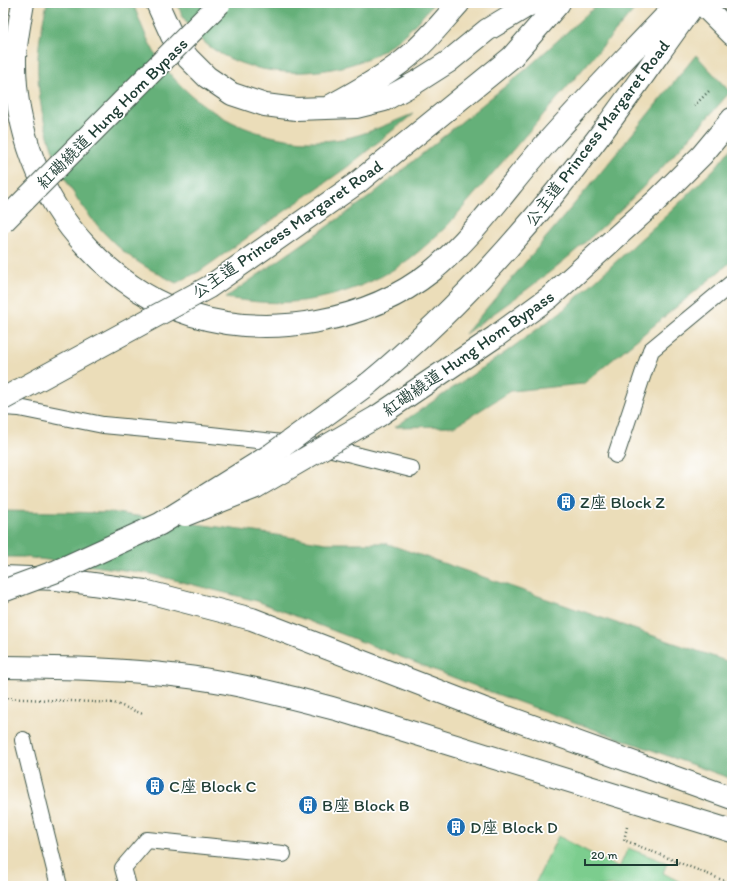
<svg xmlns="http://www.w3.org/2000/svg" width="735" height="889" font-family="Itim,'LXGW WenKai TC',sans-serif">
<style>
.green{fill:#7ccd8e;stroke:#4e8561}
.forest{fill:#65b079;stroke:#427656}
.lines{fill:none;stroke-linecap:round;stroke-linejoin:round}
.service-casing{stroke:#3e5548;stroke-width:18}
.primary-casing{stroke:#3e5548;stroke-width:24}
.trunk-casing{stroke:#3e5548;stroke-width:24}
.path{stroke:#3e5548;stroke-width:2.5;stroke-dasharray:1 3;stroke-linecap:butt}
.service{stroke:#fff;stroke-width:16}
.primary{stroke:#fff;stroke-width:22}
.trunk{stroke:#fff;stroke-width:22}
.primary-bridge-casing{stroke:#3e5548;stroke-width:24;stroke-linecap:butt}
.trunk-bridge-casing{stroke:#3e5548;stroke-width:24;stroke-linecap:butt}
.primary-bridge{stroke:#fff;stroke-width:22}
.trunk-bridge{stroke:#fff;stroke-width:22}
.labels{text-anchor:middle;stroke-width:3.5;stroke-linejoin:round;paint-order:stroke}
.street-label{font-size:17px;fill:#1f3d34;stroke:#fff}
.poi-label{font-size:17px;fill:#1f3d34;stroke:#fff;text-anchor:start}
</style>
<rect width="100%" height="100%" fill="#fff"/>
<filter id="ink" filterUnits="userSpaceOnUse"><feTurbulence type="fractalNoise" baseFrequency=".025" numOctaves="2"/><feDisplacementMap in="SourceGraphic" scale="8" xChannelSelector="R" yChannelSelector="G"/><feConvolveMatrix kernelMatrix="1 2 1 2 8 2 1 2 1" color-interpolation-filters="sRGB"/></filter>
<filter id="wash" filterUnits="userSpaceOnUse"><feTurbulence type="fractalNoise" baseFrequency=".012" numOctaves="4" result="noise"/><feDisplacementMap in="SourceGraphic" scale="16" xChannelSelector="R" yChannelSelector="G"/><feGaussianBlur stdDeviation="0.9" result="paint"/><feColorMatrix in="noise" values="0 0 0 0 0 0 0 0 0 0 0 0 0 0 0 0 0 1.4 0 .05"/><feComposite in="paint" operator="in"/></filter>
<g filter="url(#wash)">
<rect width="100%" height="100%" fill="#ebddb9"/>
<path class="green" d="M558,836L619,868L628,848L667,863L663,873L688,886H534Z"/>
<path class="forest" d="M47,3H82L83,6L100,3H133C140,22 147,41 158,58C198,117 270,150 341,139C366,135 389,123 413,114L346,168L200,271L176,283C157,273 138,264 122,250C66,202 35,130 38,57C39,39 43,21 47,3Z
M177,3H434C417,23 399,43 375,55C312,86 205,79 177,3Z
M599,3H640L447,226C437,235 428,244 417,253C383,281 335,299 291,302C269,304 247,301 225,298L368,198L525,70Z
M696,55L730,92C683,146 635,199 581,246C545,278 504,306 465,334L607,165Z
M732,147V261L583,384L511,391L455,426L395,427L506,352L562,311L668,214L715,168Z
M3,511L115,513L270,534L326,543H385L732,663V779L488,691L257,601L147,573L24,557H3Z"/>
</g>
<g filter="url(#ink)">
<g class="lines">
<g class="service-casing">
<path id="service" d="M3,407L19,408L103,425L211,435L328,448L411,469
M616,455L651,350L732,283
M23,740L59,886
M128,886L123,868L147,840L283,854"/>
</g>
<g class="primary-casing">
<path id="primary" d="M378,416L495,337L550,297L656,201L702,155L732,119"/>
</g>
<g class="trunk-casing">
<path id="trunk" d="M23,3C20,21 16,40 15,58C14,126 40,198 87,247C116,278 151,303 192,315C270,339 368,322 432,271C478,233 510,183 550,139C591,93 636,48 678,3
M157,3L172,36L188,58L207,77L232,94L265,105L296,109L356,107L384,100L415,83L448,62L487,30L532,3
M701,3L732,34
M332,105C356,92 381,78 403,61C424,45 441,23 459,3
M357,183L512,57L559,3
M368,384C455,312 532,226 600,135C632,92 663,47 695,3
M3,577L57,579L144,591L252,619L482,708L732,798
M3,667C72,668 147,669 215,681C257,688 298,699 339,710L732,831"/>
</g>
<path class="path" d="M694,106L710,90
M3,698L114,703L143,714
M627,827L624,840L732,884"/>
<use href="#service" class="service"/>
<use href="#primary" class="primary"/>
<use href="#trunk" class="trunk"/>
<g class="primary-bridge-casing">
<path id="primary-bridge" d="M3,222L220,3
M185,515L256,487L378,416"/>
</g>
<g class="trunk-bridge-casing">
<path id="trunk-bridge" d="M3,399L209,287L357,183
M3,591L57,571L160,524L272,454L368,384"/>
</g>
<use href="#primary-bridge" class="primary-bridge"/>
<use href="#trunk-bridge" class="trunk-bridge"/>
</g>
</g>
<defs>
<g id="building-disc" transform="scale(1)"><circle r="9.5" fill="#1f6fb2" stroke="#fff"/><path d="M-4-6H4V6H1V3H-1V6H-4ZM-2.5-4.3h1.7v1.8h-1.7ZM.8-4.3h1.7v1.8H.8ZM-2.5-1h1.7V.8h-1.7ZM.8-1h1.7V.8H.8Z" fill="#fff"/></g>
</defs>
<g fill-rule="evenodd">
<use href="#building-disc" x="566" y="502"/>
<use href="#building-disc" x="155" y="786"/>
<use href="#building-disc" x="308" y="805"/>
<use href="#building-disc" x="456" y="827"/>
</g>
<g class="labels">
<g class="street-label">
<text transform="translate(112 113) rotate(-45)" y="6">紅磡繞道 Hung Hom Bypass</text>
<text transform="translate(597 133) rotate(-53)" y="6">公主道 Princess Margaret Road</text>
<text transform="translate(287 229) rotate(-35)" y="6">公主道 Princess Margaret Road</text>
<text transform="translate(468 353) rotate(-35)" y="6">紅磡繞道 Hung Hom Bypass</text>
</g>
<g class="poi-label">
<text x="580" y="508">Z座 Block Z</text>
<text x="169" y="792">C座 Block C</text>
<text x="322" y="811">B座 Block B</text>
<text x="470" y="833">D座 Block D</text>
</g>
</g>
<rect width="735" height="889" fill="none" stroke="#fff" stroke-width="16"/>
<path d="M585 859v6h92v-6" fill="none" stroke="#1f3d34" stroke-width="2"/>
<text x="591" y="859" font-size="12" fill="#1f3d34" stroke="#ffffff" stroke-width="3" paint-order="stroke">20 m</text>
</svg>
